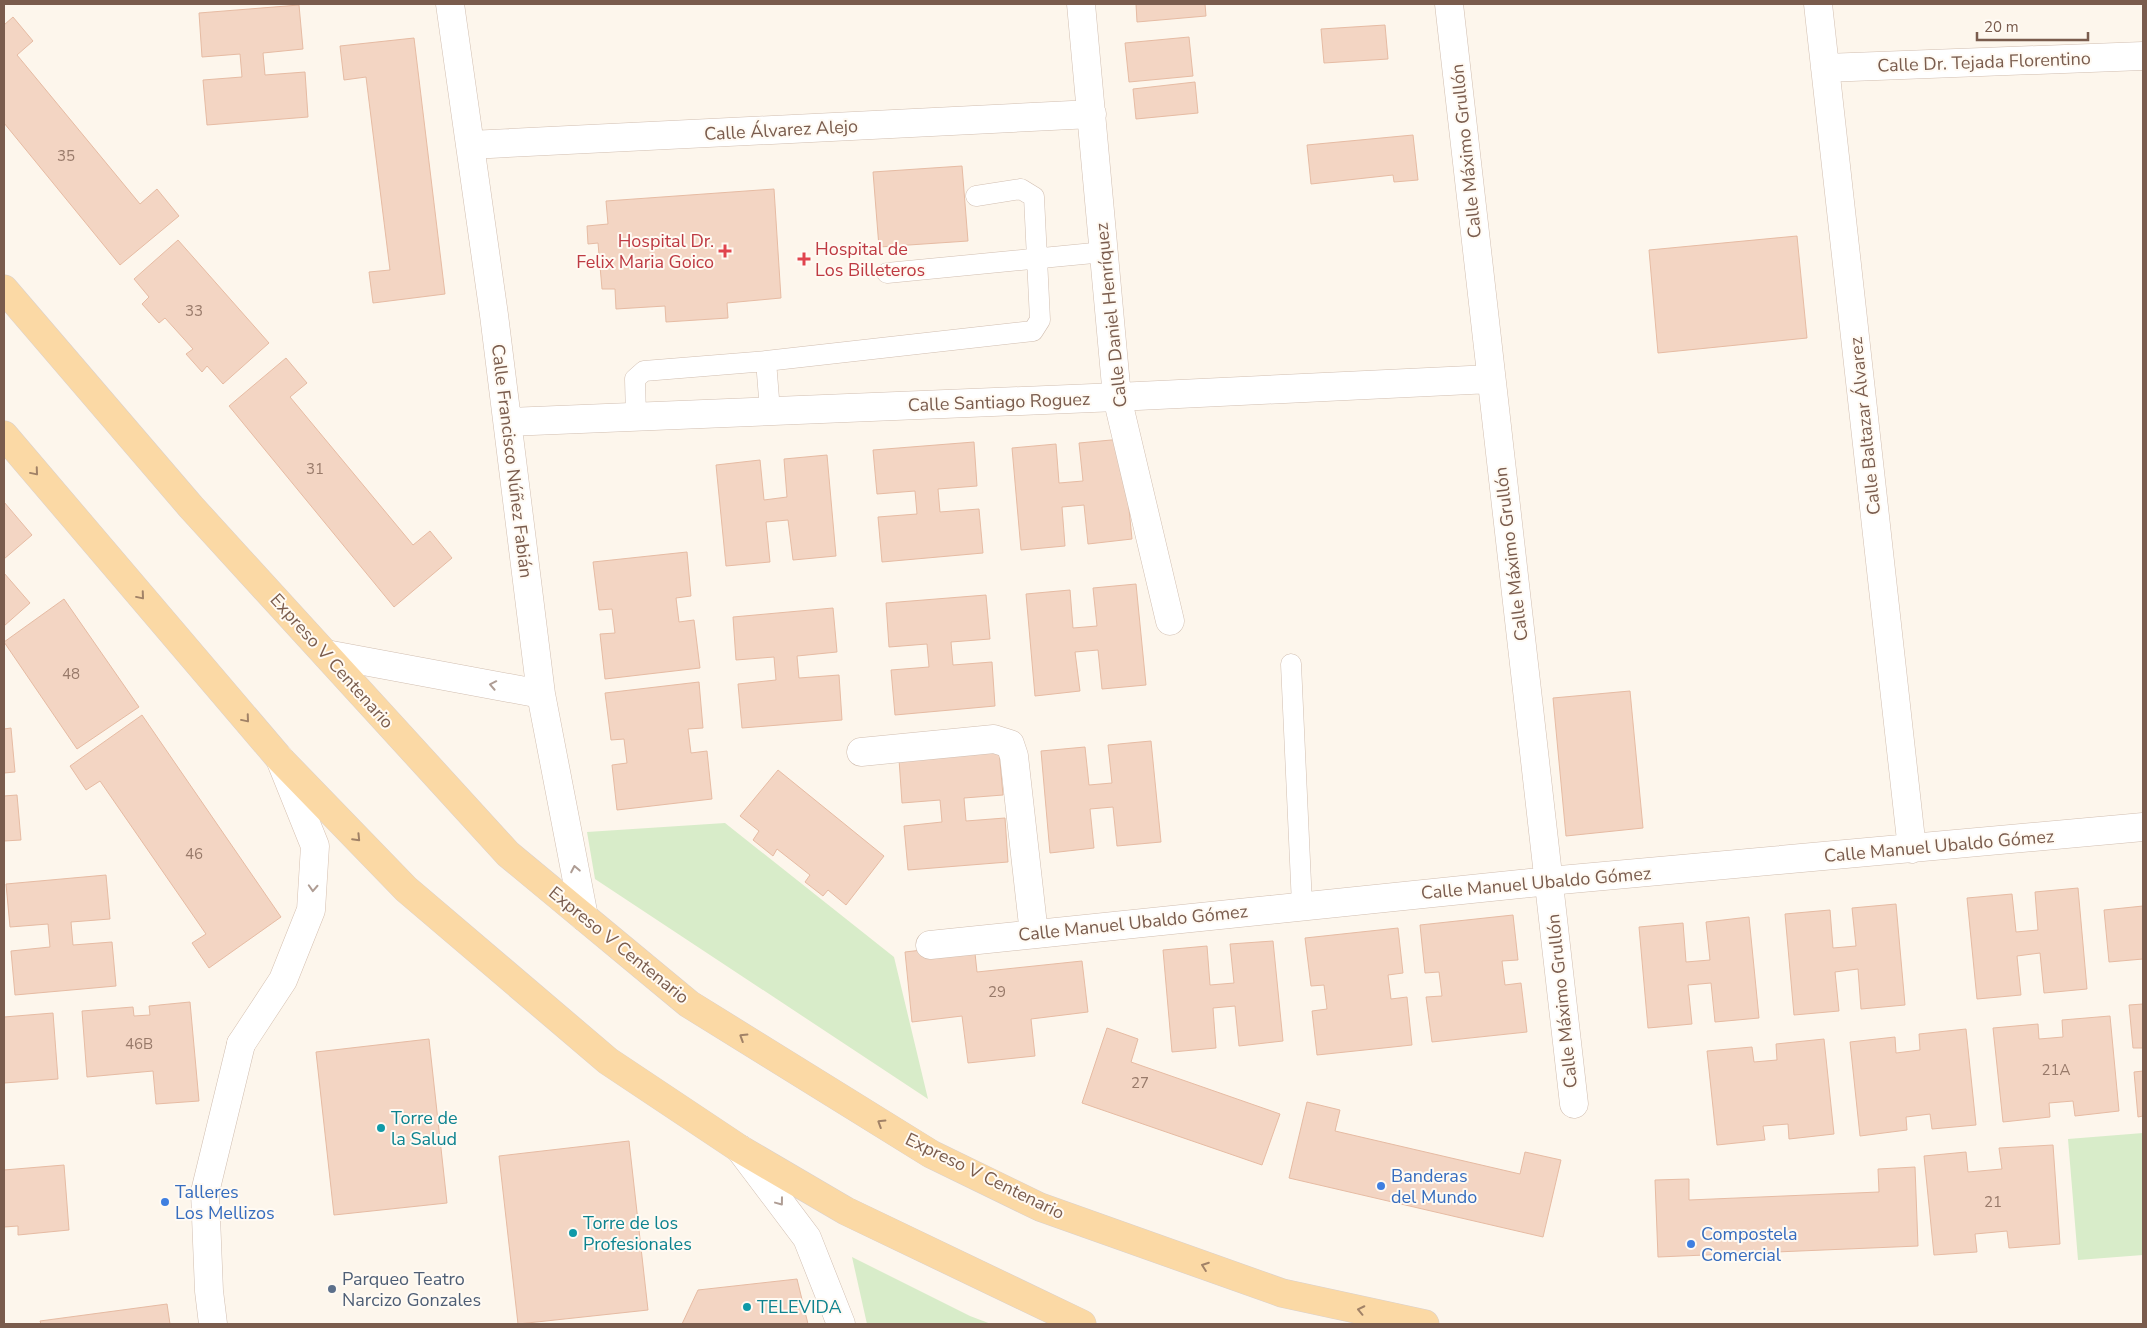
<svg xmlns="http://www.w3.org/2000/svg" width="2147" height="1328" font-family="'Nunito Sans',sans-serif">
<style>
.green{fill:#d8ecc9}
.building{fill:#f3d5c3;stroke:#e6bba3}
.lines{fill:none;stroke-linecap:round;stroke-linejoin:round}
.lane-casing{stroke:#d1beb0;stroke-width:21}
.street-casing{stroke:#d1beb0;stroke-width:29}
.secondary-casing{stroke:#d6c0b0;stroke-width:29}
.primary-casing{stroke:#dad1cd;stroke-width:29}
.lane{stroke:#fff;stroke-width:20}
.street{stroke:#fff;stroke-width:28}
.secondary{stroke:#fff;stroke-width:28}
.primary{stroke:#fbd9a5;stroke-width:28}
.oneway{stroke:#a18267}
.oneway2{stroke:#af9d94}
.health-dot{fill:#e0444e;stroke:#fffaf3;stroke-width:2}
.culture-dot{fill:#0f9aa8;stroke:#fffaf3;stroke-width:2}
.shop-dot{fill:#3f7fe0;stroke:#fffaf3;stroke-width:2}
.service-dot{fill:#5c6f8a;stroke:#fffaf3;stroke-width:2}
.labels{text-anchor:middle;stroke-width:4;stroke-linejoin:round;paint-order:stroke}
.number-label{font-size:15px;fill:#987a6a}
.street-label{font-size:18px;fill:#7a5c4d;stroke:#fffaf3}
.health-label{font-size:18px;fill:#be3a42;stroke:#fffaf3;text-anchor:end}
.culture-label{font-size:18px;fill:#0d838f;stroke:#fffaf3;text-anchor:start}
.shop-label{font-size:18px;fill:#366cbe;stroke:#fffaf3;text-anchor:start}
.service-label{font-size:18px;fill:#4e5e75;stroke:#fffaf3;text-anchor:start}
</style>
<rect width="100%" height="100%" fill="#fdf6ec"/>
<path class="green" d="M725,823L894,957L928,1099L595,879L587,832Z
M2143,1133V1255L2078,1260L2068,1139Z
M852,1257L970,1316L991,1324H867Z"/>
<path class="building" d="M1136,4H1205L1206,16L1137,22Z
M299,5L303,49L263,53L265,75L305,72L308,117L207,125L203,80L242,77L240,54L202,57L199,13Z
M13,17L33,41L17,55L140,204L157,189L179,216L120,265L4,123V25Z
M1385,25L1388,59L1324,63L1321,29Z
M1189,37L1193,76L1129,82L1125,43Z
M414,38L445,294L373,303L369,272L390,270L366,77L344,80L340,46Z
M1195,82L1198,113L1136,119L1133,89Z
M1413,135L1418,180L1394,182L1393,175L1311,184L1307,145Z
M962,166L968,241L879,247L873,172Z
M774,189L781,298L727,303L728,318L666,322L665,306L616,309L615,289H602L598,243L588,244L587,226L608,224L606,201Z
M1797,236L1807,338L1658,353L1649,250Z
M178,240L269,343L223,384L207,366L202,372L186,354L193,349L165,318L159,323L142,304L149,297L134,279Z
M286,358L307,383L290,397L413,545L430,531L452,558L394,607L229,406Z
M1122,439L1132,539L1088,544L1084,505L1062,507L1065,546L1021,550L1012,448L1056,444L1059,483L1083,481L1079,443Z
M974,442L977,486L938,489L940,512L979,509L983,553L882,562L878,517L917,514L915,491L877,494L873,450Z
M827,455L836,556L793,560L788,520L766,522L770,562L726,566L716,465L760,460L764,500L787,497L784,459Z
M4,502L32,535L4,559Z
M687,552L691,596L676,598L679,622L694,620L700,668L605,679L600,634L615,633L612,609L599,610L593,562Z
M4,573L30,603L4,626Z
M1136,584L1146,685L1102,689L1098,650L1075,652L1080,691L1035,696L1026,594L1070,590L1073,628L1097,626L1093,588Z
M986,595L990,639L951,642L953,665L992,662L995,706L895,715L891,670L929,667L927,644L889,647L886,603Z
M64,599L139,707L77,749L4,642Z
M833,608L837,652L797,656L799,678L839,675L842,720L742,728L738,684L776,680L774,657L736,660L733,617Z
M699,682L703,728L688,729L691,753L707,751L712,799L617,810L612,765L627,763L624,739L611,740L605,693Z
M1630,691L1643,828L1566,836L1553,698Z
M142,715L281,917L209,968L192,943L206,934L100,781L86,790L70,766Z
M11,728L15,772L4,773V729Z
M1151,741L1161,842L1117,846L1113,807L1090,809L1094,848L1050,853L1041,751L1085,747L1089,785L1112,783L1108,745Z
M999,751L1003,795L964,798L966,821L1005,818L1008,862L908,870L904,826L942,822L940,800L902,803L899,759Z
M778,770L884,856L846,905L828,890L823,896L805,882L810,875L777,849L773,856L753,840L759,831L740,816Z
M17,795L21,840L4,841V796Z
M106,875L110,919L71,922L73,945L112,942L116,986L15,995L11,951L50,947L48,924L10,927L6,884Z
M2078,888L2087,989L2044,993L2040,953L2017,956L2021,995L1977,999L1967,898L2012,894L2016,932L2038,930L2035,892Z
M1896,904L1905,1005L1861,1009L1858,969L1835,972L1839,1011L1794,1015L1785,914L1830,910L1833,948L1856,946L1852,908Z
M2143,906V959L2109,962L2104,910Z
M1513,915L1518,960L1502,961L1505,985L1521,983L1527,1032L1432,1042L1426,997L1442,996L1439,972L1425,973L1420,925Z
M1749,917L1759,1018L1715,1022L1711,983L1688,985L1692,1024L1648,1028L1639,927L1683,923L1686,962L1710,960L1706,922Z
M1398,928L1403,973L1388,975L1391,999L1407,997L1412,1045L1317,1055L1312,1011L1327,1009L1324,985L1311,986L1305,938Z
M1273,941L1283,1041L1239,1046L1235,1006L1213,1008L1216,1048L1172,1052L1163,950L1207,946L1210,985L1234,983L1230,944Z
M974,944L977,972L1082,961L1088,1012L1031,1019L1035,1056L968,1063L962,1016L912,1022L905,952Z
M190,1002L199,1101L156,1104L153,1071L87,1077L82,1011L133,1007L134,1016L150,1015L149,1006Z
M2143,1004V1048H2133L2129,1005Z
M53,1013L58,1079L4,1083V1017Z
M2110,1016L2119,1111L2075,1116L2073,1101L2049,1103L2050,1117L2003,1122L1993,1028L2038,1024L2039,1039L2063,1037L2062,1020Z
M1107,1028L1138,1039L1131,1062L1280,1114L1262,1165L1082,1103Z
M1966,1029L1976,1125L1932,1129L1930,1114L1906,1117L1907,1130L1860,1136L1850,1042L1895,1037L1896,1053L1920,1050L1919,1034Z
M429,1039L447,1203L334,1215L316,1052Z
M1824,1039L1834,1134L1789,1139L1788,1124L1763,1126L1765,1140L1717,1145L1707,1051L1752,1047L1754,1062L1777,1060L1776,1044Z
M2143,1071V1116L2138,1117L2134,1072Z
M1307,1102L1340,1110L1335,1131L1520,1174L1525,1152L1561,1160L1543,1237L1289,1178Z
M629,1141L648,1310L518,1324L499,1156Z
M2053,1145L2060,1244L2009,1248L2007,1231L1975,1234L1977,1252L1934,1255L1924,1156L1966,1152L1968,1172L2002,1169L1999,1148Z
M64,1165L69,1230L18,1235V1226L4,1227V1170Z
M1915,1167L1918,1246L1658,1257L1655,1180L1689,1179V1200L1879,1192L1878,1169Z
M797,1279L808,1324H682L698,1290Z
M167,1304L170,1324H41L40,1321Z"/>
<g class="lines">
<g class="lane-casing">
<path id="lane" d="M887,273L1104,252
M770,411L766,361L1033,331L1040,320L1034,197L1021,189L976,196
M636,417L635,379L644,371L766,361
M1291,664L1302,905"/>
</g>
<g class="street-casing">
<path id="street" d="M450,4L494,315L541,694L584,917
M1081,4L1117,397L1170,621
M1449,4L1574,1104
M1818,4L1912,849
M1825,68L2143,56
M470,145L1092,114
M508,422L1117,397L1491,379
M326,654L541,694
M861,752L994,739L1010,744L1014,756L1034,934
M930,945L1549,881L2143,827
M740,1149L807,1238L841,1324
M213,1324L209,1291L205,1192L241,1044"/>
</g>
<g class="secondary-casing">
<path id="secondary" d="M241,1044L283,980L311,910L315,846L280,759"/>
</g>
<g class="primary-casing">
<path id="primary" d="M4,289L191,507L508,854L689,1004L931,1154L1040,1207L1282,1293L1425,1324
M4,435L280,759L406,889L608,1061L740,1149L846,1211L1082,1324"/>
</g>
<use href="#lane" class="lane"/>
<use href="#street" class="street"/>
<use href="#secondary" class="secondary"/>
<use href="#primary" class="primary"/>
</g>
<defs><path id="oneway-chevron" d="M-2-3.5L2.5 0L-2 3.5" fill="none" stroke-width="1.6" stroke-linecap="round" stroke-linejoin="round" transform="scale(1.25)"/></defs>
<g class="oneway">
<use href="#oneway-chevron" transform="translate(35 472) rotate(50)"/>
<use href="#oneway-chevron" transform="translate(141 596) rotate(50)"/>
<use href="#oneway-chevron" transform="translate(246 719) rotate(50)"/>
<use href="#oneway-chevron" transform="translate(357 838) rotate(46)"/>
<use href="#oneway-chevron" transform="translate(743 1037) rotate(-148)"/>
<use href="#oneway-chevron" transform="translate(881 1123) rotate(-148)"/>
<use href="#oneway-chevron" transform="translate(1205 1266) rotate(-160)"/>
<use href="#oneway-chevron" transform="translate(1361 1310) rotate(-168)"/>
</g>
<g class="oneway2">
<use href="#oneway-chevron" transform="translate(493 685) rotate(-169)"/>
<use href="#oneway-chevron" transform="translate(575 869) rotate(-101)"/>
<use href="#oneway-chevron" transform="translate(313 888) rotate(93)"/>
<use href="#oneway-chevron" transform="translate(780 1202) rotate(53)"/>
</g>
<g class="health-dot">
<path d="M722.5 243.5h5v5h5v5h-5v5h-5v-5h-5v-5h5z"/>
<path d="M801.5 251.5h5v5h5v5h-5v5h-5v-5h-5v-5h5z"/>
</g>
<g class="culture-dot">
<circle cx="381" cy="1128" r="5"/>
<circle cx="573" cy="1233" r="5"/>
<circle cx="747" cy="1307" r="5"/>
</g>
<g class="shop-dot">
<circle cx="1381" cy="1186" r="5"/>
<circle cx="165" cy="1202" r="5"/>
<circle cx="1691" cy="1244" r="5"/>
</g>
<circle class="service-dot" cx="332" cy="1289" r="5"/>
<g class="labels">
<g class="number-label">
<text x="66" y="161">35</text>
<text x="194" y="316">33</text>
<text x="315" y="474">31</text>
<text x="71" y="679">48</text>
<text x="194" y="859">46</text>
<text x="997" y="997">29</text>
<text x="139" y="1049">46B</text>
<text x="2056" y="1075">21A</text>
<text x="1140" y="1088">27</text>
<text x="1993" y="1207">21</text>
</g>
<g class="street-label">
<text transform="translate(1984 62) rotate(-2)" y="6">Calle Dr. Tejada Florentino</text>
<text transform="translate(781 130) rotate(-3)" y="6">Calle Álvarez Alejo</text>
<text transform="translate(1466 151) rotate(-96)" y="6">Calle Máximo Grullón</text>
<text transform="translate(1111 315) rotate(-96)" y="6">Calle Daniel Henríquez</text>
<text transform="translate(999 402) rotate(-2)" y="6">Calle Santiago Roguez</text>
<text transform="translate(1865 426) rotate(-96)" y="6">Calle Baltazar Álvarez</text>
<text transform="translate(512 461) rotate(83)" y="6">Calle Francisco Núñez Fabián</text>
<text transform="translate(1511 554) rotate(-97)" y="6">Calle Máximo Grullón</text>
<text transform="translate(332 661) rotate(48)" y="6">Expreso V Centenario</text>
<text transform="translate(1939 846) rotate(-5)" y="6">Calle Manuel Ubaldo Gómez</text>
<text transform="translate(1536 883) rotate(-5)" y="6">Calle Manuel Ubaldo Gómez</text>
<text transform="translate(1133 923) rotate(-6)" y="6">Calle Manuel Ubaldo Gómez</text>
<text transform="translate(619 945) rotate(39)" y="6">Expreso V Centenario</text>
<text transform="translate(1562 1001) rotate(-96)" y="6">Calle Máximo Grullón</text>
<text transform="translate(985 1176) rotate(26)" y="6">Expreso V Centenario</text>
</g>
<g class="health-label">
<text x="714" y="247">Hospital Dr.<tspan x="714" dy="21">Felix Maria Goico</tspan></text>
<text x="815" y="255" text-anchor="start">Hospital de<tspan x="815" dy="21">Los Billeteros</tspan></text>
</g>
<g class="culture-label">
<text x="391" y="1124">Torre de<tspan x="391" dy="21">la Salud</tspan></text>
<text x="583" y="1229">Torre de los<tspan x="583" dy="21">Profesionales</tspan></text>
<text x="757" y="1313">TELEVIDA</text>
</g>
<g class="shop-label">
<text x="1391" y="1182">Banderas<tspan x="1391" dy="21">del Mundo</tspan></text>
<text x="175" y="1198">Talleres<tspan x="175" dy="21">Los Mellizos</tspan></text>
<text x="1701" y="1240">Compostela<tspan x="1701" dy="21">Comercial</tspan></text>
</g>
<g class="service-label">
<text x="342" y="1285">Parqueo Teatro<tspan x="342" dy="21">Narcizo Gonzales</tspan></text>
</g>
</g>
<rect width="2147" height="1328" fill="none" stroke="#7a5c4d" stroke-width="10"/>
<path d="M1977 32v8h111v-8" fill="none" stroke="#7a5c4d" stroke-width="2.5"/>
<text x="1984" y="32" font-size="15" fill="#7a5c4d" stroke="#fffaf3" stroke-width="4" paint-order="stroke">20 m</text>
</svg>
